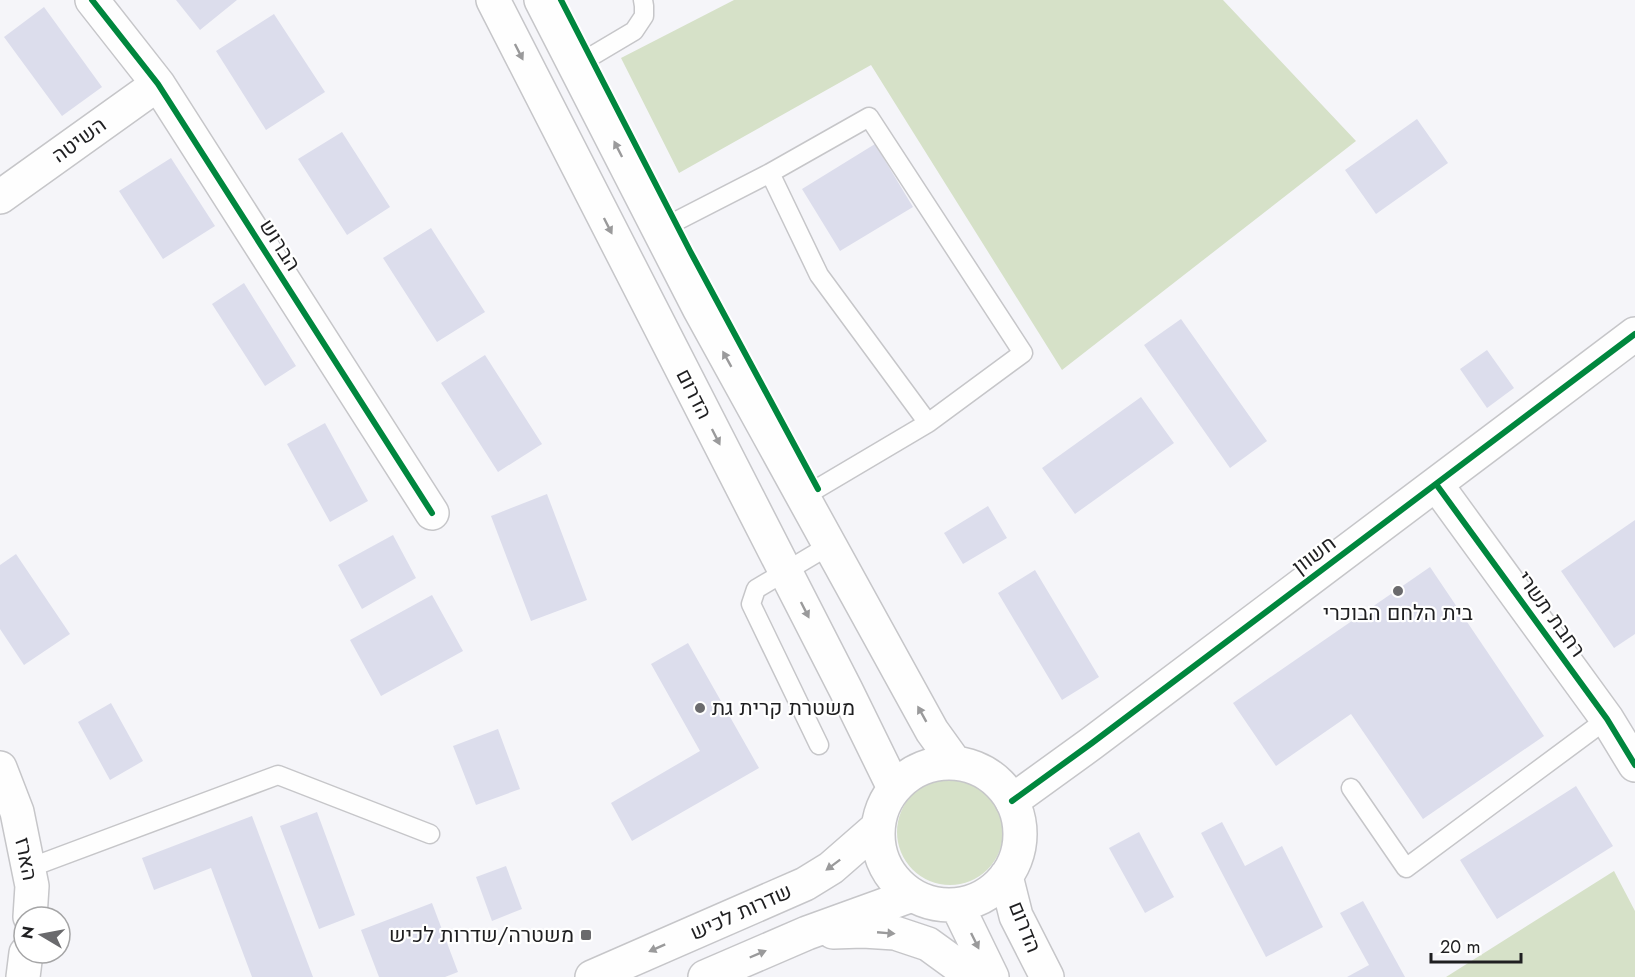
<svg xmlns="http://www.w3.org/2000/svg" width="1635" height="977" font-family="Jost,Heebo,sans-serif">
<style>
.green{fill:#d6e1c8}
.building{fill:#dcddec}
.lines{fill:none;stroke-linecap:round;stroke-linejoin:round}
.service-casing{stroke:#c6c6c9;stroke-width:21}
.minor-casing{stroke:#c6c6c9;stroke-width:36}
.secondary-casing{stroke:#c6c6c9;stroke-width:36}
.service{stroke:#fefefe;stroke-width:18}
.minor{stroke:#fefefe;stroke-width:33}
.secondary{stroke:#fefefe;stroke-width:33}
.cycleway-casing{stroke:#fff;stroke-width:10}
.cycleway{stroke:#00873e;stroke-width:6}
.oneway{fill:#9a9a9b}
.poi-dot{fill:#6a6a6d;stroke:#fff;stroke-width:2}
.labels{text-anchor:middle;stroke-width:4.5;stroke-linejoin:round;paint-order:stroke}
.street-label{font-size:21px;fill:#1f1f21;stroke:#fff}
.poi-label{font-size:21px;fill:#1f1f21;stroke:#fff}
</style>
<rect width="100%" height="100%" fill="#f5f5f9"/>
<path class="green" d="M734,0H1223L1356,141L1062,370L871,65L679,173L621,58Z
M897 832a53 53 0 1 1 106 0a53 53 0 1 1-106 0Z
M1614,871L1635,911V977H1446Z"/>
<path class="building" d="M176,0H237L200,30Z
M44,7L102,87L62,116L4,37Z
M274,14L325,92L266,130L216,51Z
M1417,119L1448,163L1376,214L1345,170Z
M342,132L390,207L347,235L298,159Z
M875,144L913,207L840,251L802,189Z
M171,158L215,226L163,259L119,191Z
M431,228L485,312L437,342L383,258Z
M244,283L296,366L265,386L212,304Z
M1181,319L1267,441L1230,468L1144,345Z
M1487,350L1514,388L1487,408L1460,369Z
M485,355L542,444L498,472L441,383Z
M1141,397L1174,443L1075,514L1042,468Z
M325,423L368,501L330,522L287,444Z
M547,494L587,600L531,621L491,516Z
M988,506L1007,538L963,564L944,533Z
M1635,520V634L1614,648L1561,571Z
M393,535L416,578L362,609L338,565Z
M16,554L70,634L24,665L0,629V565Z
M1430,567L1544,736L1423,819L1351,714L1276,766L1233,703Z
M1035,570L1099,677L1062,700L998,593Z
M432,595L463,651L381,696L350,640Z
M688,643L759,768L632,841L611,803L700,751L651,664Z
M111,703L143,761L110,780L78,722Z
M498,729L520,789L476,805L453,746Z
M1576,786L1613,846L1497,919L1460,860Z
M317,812L355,915L319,929L280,826Z
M252,816L264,848L313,977H252L211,868L154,890L142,858Z
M1222,822L1245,866L1282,846L1323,927L1266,957L1201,833Z
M1139,832L1174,897L1145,913L1109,848Z
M506,866L522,909L492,921L476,877Z
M1363,901L1405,977H1347L1369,965L1340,913Z
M432,903L458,972L445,977H379L361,930Z"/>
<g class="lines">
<g class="service-casing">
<path id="service" d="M575,66L634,31L644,16V6L643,0
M659,230L770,173
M803,497L928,423L819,275L770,173L869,117L1023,353L928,423
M819,745L751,604L756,589L830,545
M1351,788L1406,868L1607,719
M29,868L278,775L430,834"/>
</g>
<g class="minor-casing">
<path id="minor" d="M92,0L158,84L432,513
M0,197L158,84
M1436,484L1607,719L1635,765
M0,768L17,812L32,886L30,917
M1012,801L1092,743L1635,334
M23,977L26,953"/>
</g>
<g class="secondary-casing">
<path id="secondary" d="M493,0L846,690L894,788
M541,0L699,308L932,731L955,763
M878 834a71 71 0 1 1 142 0a71 71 0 1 1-142 0Z
M1006,876L1016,916L1047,977
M957,905L992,977
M833,932L863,931L895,933L928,944L957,965L968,977
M592,977L805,884L831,868L878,827
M705,977L807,933L912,895"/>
</g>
<use href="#service" class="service"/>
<use href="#minor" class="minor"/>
<use href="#secondary" class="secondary"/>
<g class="cycleway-casing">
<path id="cycleway" d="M92,0L158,84L432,513
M561,0L690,251L818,489
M1436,484L1607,719L1635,765
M1012,801L1092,743L1635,334"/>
</g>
<use href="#cycleway" class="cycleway"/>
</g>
<defs><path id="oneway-solid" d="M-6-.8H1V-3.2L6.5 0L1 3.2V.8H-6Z" transform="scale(1.5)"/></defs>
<g class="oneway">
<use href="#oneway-solid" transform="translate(519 52) rotate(63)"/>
<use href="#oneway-solid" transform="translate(618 149) rotate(-117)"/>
<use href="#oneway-solid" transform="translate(608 226) rotate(63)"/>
<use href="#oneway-solid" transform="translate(727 359) rotate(-119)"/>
<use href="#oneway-solid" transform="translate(716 437) rotate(63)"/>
<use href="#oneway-solid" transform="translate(805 610) rotate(63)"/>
<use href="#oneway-solid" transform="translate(922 714) rotate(-119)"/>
<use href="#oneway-solid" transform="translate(833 865) rotate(143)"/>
<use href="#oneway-solid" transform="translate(886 933) rotate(5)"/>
<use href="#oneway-solid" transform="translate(975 941) rotate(64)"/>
<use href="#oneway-solid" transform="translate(657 948) rotate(156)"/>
<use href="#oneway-solid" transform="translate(758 954) rotate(-23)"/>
</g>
<g class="poi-dot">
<circle cx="1398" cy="591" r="6"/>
<circle cx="700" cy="708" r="6"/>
<rect x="580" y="929" width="12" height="12" rx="3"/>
</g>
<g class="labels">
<g class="street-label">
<text transform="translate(79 140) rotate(-36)" y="7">השיטה</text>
<text transform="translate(280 245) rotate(57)" y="7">הברוש</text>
<text transform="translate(694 394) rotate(63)" y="7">הדרום</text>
<text transform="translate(1314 555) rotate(-37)" y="7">חשוון</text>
<text transform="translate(1551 614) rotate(54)" y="7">רחבת תשרי</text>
<text transform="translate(26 859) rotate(79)" y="7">הארז</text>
<text transform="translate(741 912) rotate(-24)" y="7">שדרות לכיש</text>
<text transform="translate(1025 927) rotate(68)" y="7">הדרום</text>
</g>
<g class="poi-label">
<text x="1398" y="620">בית הלחם הבוכרי</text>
<text x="712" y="715" text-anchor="start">משטרת קרית גת</text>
<text x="574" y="942" text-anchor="end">משטרה/שדרות לכיש</text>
</g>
</g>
<g transform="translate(42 935) rotate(280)"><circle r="28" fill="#ffffff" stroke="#a5a5a6" stroke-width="1.5"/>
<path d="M0-4.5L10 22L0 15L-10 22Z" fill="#6a6a6d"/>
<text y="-9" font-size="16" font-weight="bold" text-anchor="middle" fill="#1f1f21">N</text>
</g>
<path d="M1431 953v9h90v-9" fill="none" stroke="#1f1f21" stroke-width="3"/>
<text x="1440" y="953" font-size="18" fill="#1f1f21" stroke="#ffffff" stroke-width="4.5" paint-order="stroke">20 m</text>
</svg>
